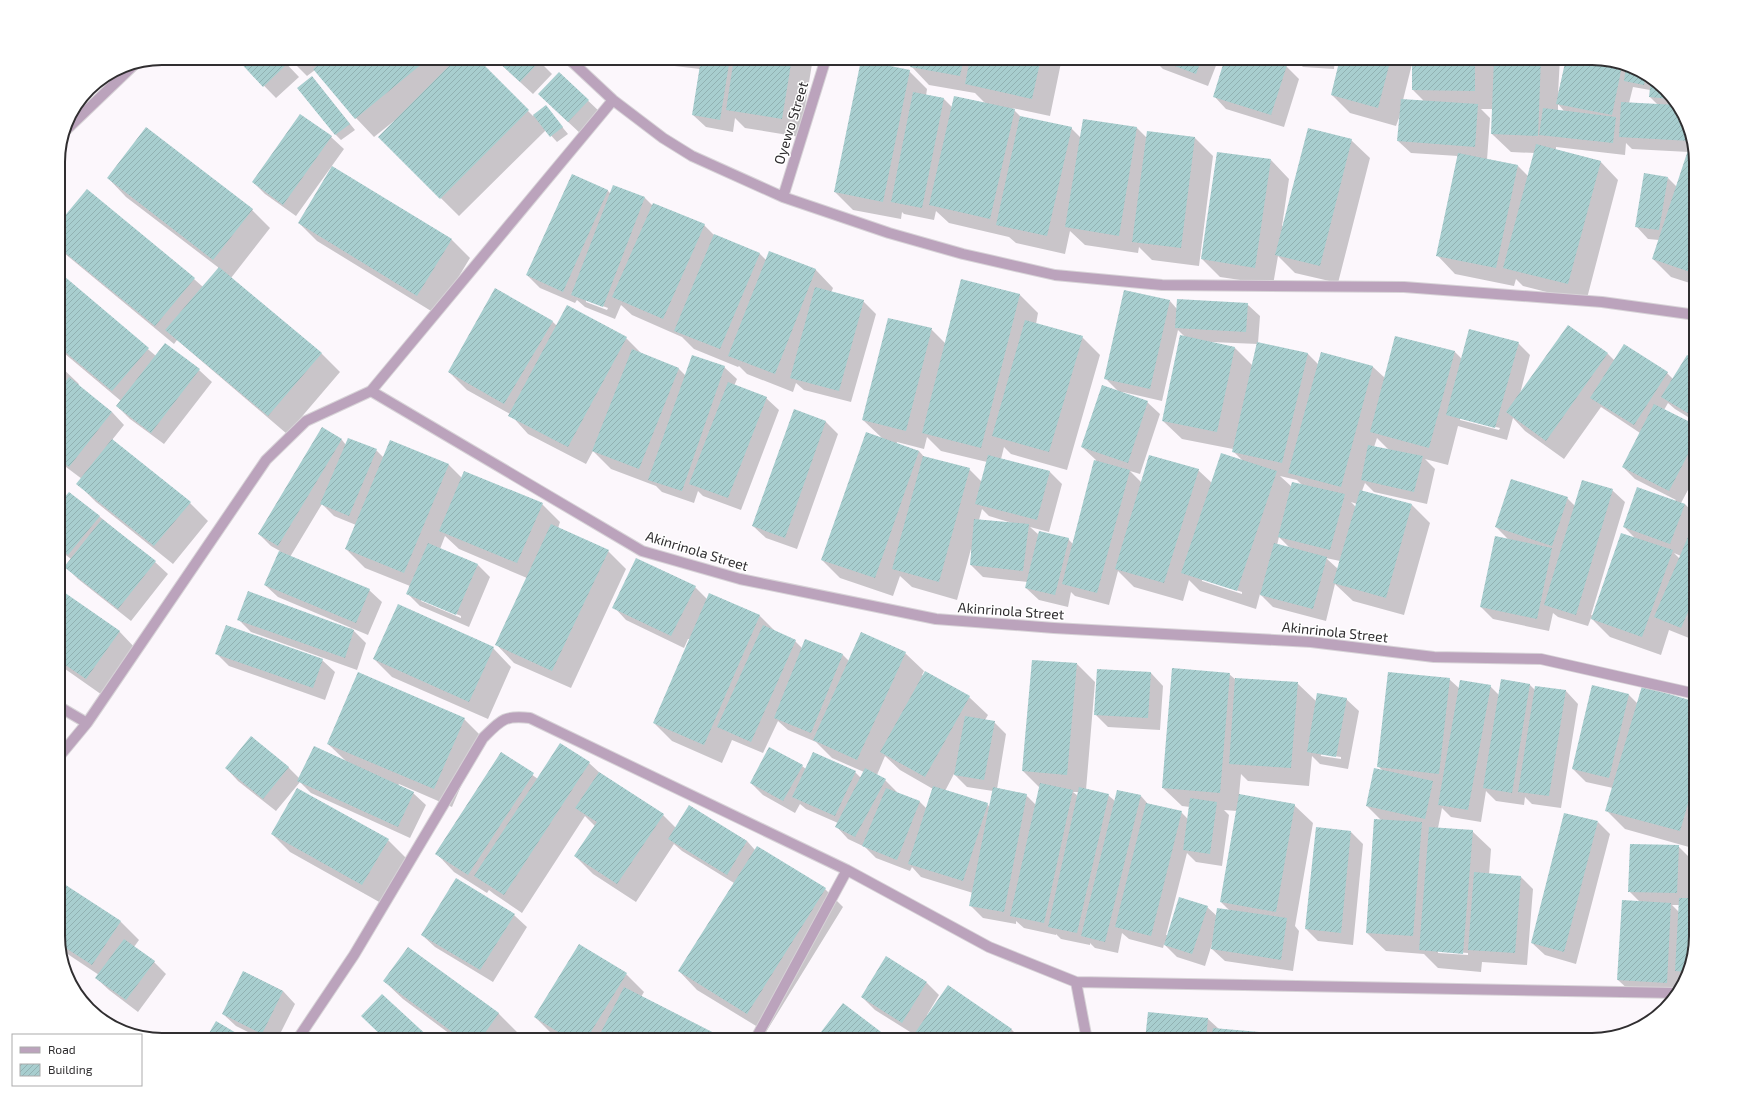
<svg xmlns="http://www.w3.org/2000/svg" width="1754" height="1098" font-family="'Exo 2',sans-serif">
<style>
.shadow{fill:#0003;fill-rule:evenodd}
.building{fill:url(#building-hatch)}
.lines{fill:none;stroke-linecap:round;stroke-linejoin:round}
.minor-casing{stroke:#d7d3d7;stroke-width:12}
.minor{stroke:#bba3bc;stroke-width:10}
.labels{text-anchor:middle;stroke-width:3;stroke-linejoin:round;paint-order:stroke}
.street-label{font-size:14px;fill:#302e30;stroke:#fff}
.rim{fill:none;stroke:#302e30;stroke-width:2}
</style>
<defs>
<pattern id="building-hatch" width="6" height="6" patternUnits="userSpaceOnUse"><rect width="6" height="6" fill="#a8cecf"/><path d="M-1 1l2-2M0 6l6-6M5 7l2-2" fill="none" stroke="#91b1b2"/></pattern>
</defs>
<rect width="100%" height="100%" fill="#fcf7fc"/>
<path class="shadow" d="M237,58H281L299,77L276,98Z
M289,58H444L450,66L458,58H475L533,116L545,106L568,134L557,142L546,130L459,216L379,137L395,122L394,121L374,137L356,118L315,70L307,76Z
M494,58H536L552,74L533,94Z
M629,58H813L800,137L745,128L735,118L733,132L706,127L693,115L700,69L632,61Z
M913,58H1092L1091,65L1062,58L1050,116L1012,108L1022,118L1071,128L1081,138L1084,120L1137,128L1147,138H1195L1213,156L1199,266L1152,260L1139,247L1138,253L1085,245L1070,231L1065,254L1016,243L1009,237L949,223L936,211L934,220L904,214L902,212L901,219L853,210L835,192L909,71L927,89L926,96L944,99L953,108L986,104L975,93L929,85L911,66Z
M1152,58H1219L1208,86L1163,69Z
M1226,58H1292L1291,66L1285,65L1299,79L1284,127L1226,109L1214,96Z
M1294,58H1335L1334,69L1303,67Z
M1341,58H1494L1495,59V58H1560L1558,94L1567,58H1592L1644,72L1682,110L1695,152H1693L1696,155V285L1671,277L1653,259L1659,240L1648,239L1636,226L1668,178L1677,187L1689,152L1632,149L1626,143L1625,155L1556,147V150L1600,161L1618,180L1586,302L1523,286L1516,279L1514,286L1455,274L1437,255L1458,156L1411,153L1398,141L1400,115L1396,126L1350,113L1332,95ZM1412,64L1413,90L1424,101L1403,100ZM1633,87L1650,90V97L1658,105L1629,103ZM1558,104L1565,112L1558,111ZM1481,109H1493L1492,134L1511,152L1535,153L1529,177L1518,166L1487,160L1490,118Z
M559,73L601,113L581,134L552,107Z
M312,77L355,130L341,140L335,134Z
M331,137L344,149L296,216L265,194L253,182Z
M1351,140L1370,158L1338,283L1295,273L1278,256L1273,285L1220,277L1202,259L1271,160L1289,179L1282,226H1284Z
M333,168L452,240L470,258L436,314L317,241L299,223Z
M572,175L608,191L611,194L645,198L653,206L704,225L715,236L760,254L766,260L815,269L833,288L831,293L863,301L876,314L851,402L804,390L796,383L793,392L747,374L739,366L738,367L694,349L682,337L632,315L621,305L615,319L585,307L577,300L575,303L540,288L527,275ZM586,300L608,308L607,310L586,302Z
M108,178L252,210L270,228L231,278L321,353L340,372L287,434L177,340L174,344L58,248V225L194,279L203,287L219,268L126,197Z
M58,273L156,356L199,370L212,382L164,444L130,419L117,406L121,401L58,348Z
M962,281L1020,295L1038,313L1036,324L1082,337L1100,355L1067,470L1011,454L1004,447L1001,459L1050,472L1062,484L1049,532L1030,527L1039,535L1068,539L1073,544L1096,460L1082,447L1119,392L1106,379L1170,301L1177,309L1247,304L1260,316L1258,343L1308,354L1318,364L1321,353L1373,367L1385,378L1455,352L1462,359L1518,343L1530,355L1520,394L1569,326L1608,354L1615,361L1667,373L1673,379L1696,361V422L1675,409L1668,403L1664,410L1696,426V475L1681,503L1685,504L1696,516V635L1694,640L1669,630L1661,655L1610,637L1591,618L1588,626L1558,617L1553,613L1549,631L1493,619L1481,607L1510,541L1496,527L1567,498L1575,506L1612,490L1625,502L1591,615L1593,616L1636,539L1624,527L1675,501L1676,500L1635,479L1623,467L1640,433L1601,407L1564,459L1525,431L1513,418L1507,440L1458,426L1448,465L1425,459L1435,469L1427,504L1374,492L1365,483L1362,491L1412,505L1430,523L1404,615L1353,601L1335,584L1326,621L1273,607L1260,594L1256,609L1200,591L1189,580L1183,601L1134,587L1118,571L1109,605L1075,596L1071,592L1068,607L1039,600L1026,588L1028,582L983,577L971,565V549L957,600L912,587L900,576L893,596L840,578L822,560L882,438L863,420L931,329L946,344ZM1178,330L1186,338L1163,421L1182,439L1233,449V451L1243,461L1212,483L1198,470L1142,483L1130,471L1140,474L1160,414L1147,402L1123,394V392L1162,401ZM1211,342L1258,344L1253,366L1235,348L1211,343ZM1460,418L1500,428L1499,430L1460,420ZM927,437L941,451L987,462L982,482L969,469L925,458L919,451L897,444V442L924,449ZM1377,438L1389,450L1374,447ZM1280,476L1297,480L1302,485L1292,487ZM1351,502L1357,504L1356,507ZM982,509L989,516L1012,523L979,520ZM1279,537L1290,548L1277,545ZM1674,553L1681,556L1680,559ZM1326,558L1340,561L1338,569ZM1202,579L1242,592V594L1202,581Z
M552,321L557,326L626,338L643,355L679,369L686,376L724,367L737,379L734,386L766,398L779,410L741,510L703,496L698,491L694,503L662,492L656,486L611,469L593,451L586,464L528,434L510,414L467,390L449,372Z
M58,364L79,384L78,386L112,412L124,425L112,440L190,503L208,521L173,564L96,502L78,484L82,479L58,461Z
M794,411L826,422L838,434L797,549L766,538L753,526Z
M323,429L342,440L346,445L376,450L384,458L449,465L462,478L542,504L560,522L558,528L608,551L626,569L571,688L514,663L496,644L527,578L459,549L445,536L440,549L478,565L490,577L469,627L420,606L407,593L410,586L365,568L346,549L356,525L334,516L322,504L290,557L369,590L382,602L368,635L278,597L265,585L280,551L271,546L259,534ZM421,599L461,616V618L421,601Z
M58,506L99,516L155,562L168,574L131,621L78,579L66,567L71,559L58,549Z
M695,587L707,599L759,615L776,632L795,641L802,648L842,654L849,661L905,653L924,671L922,675L969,697L988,715L985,720L994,722L1006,734L997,789L1026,795L1036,805L1040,788L1023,771L1077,664L1095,682L1086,790L1108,795L1115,801L1141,796L1148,804L1181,812L1188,819L1190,807L1182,806L1163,788L1229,674L1236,680L1297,683L1317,702L1346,699L1359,711L1348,769L1320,764L1312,756L1309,786L1248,781L1241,774L1239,795L1294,805L1313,823L1295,926L1299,931L1293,971L1225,961L1212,949V944L1205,966L1177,957L1164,944L1163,948L1129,939L1122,933L1118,953L1095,948L1090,943V945L1061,939L1056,934V935L1024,928L1016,921V924L983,918L971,906L973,893L921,877L912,867L910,871L876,858L865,847L848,839L836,826L838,823L806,809L800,804L795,813L763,795L751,783L802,766L806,769L855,772L861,778L864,772L832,758L816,742L788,730L778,721L763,753L732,740L722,763L672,741L654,723L690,639H688L684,648L626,620L614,607ZM1321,754L1341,757V759L1321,756ZM885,756L900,770L933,789L927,809L920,802L897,793V792L885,780L877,775ZM954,774L967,787L993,791L990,807L987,804L945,791ZM1073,792H1079L1078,796ZM1224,810L1237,811L1221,902L1230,911L1217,916L1207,907L1168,935H1166L1187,853L1196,862L1222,866L1229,815Z
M58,590L119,631L137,650L105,697L58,664Z
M238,619L350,629L351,628L366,643L357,670L251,632Z
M493,648L511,667L488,719L392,677L374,659Z
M217,654L322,660L335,672L325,700L229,666Z
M1151,673L1163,686L1160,730L1108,727L1095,714Z
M1449,679L1460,689L1490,686L1499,695L1502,680L1530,685L1536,691V687L1566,691L1578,704L1561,808L1532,804L1525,797L1524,805L1496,801L1486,791L1481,822L1451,817L1442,808L1438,828L1472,831L1491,849L1489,875L1521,877L1533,889L1527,965L1482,962L1481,972L1438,968L1424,954L1386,951L1367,933L1381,820L1367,806L1383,771L1378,766ZM1438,951L1468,953V955L1438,953Z
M1628,694L1638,704L1696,703V849L1625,829L1607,811L1613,788L1586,782L1573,769Z
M464,719L482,737L452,807L399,784L398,786L413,793L426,805L410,838L311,793L300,782L276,811L238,781L226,768L251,737L289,768L300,779L347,762L328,744Z
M560,744L589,763L600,773L663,815L676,828L689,807L747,841L755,850L825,889L843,907L766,1032L697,990L679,971L734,883L682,851L674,844L636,902L593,874L575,856L595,826L585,816L522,913L494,894L489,890L487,893L454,872L436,853L501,753L538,779Z
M1598,822L1610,834L1576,964L1545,955L1532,943Z
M1351,832L1363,844L1353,945L1318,941L1306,929Z
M272,834L388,840L406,858L381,903L290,852Z
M1678,846L1691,859L1689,899H1696V936L1684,979L1680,975L1679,991L1631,992L1618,980L1640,902L1629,891ZM1672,905H1680L1679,912Z
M58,881L121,922L139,940L134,947L154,962L166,974L138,1012L109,990L96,978L99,975L60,949L58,943Z
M514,915L527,927L493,982L435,947L422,935Z
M409,948L499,1014L517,1032L511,1040H458L403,999L384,981Z
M244,972L283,991L295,1004L277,1040H264L236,1026L223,1014Z
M626,974L644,992L641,997L724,1040H561L553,1035L535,1017Z
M927,983L939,995L927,1015H928L948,987L1012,1030L1022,1040H911L915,1035L875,1010L862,997Z
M1208,1019L1219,1029L1270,1034L1276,1040H1146Z"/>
<path class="building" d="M236,58H282L287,64L263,87Z
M326,58H429L355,119L313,69Z
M457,58H477L529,110L440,199L378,137Z
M494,58H537L540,61L520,82Z
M734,58H792L782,119L726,110Z
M912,58H964L960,76L910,67Z
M970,58H1041L1032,99L965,84Z
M1154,58H1202L1196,74Z
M1225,58H1263L1287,65L1271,115L1213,97Z
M1340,58H1391L1378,108L1331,95Z
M1412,58H1475V91L1412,90Z
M1494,58H1541L1538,136L1491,134Z
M1566,58H1592L1622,66L1612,115L1556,104Z
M701,59L729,64L720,120L692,115Z
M861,60L910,70L883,202L834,192Z
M1626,67L1646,73L1644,85L1624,81Z
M559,72L589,100L568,122L538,94Z
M312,76L350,124L335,135L297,88Z
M1651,79L1672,99L1649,97Z
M913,92L944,98L922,208L891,202Z
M954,96L1015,109L990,219L929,205Z
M1401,99L1478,104L1475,147L1397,141Z
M1621,102L1677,105L1682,110L1691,141L1619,137Z
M546,105L563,127L550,137L533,115Z
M1543,108L1616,117L1613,143L1539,135Z
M300,114L332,136L283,205L252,182Z
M1020,116L1072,127L1047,236L996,225Z
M1083,119L1137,127L1119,236L1065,227Z
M146,127L253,209L213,260L107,178Z
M1308,128L1352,139L1320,266L1275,255Z
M1147,131L1195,137L1181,248L1132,242Z
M1536,144L1601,161L1568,284L1503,268Z
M1688,150L1695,153L1696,155V274L1652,259Z
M1217,152L1271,159L1255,268L1201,259Z
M1458,153L1518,165L1496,268L1436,256Z
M332,166L452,239L417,296L298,223Z
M1644,173L1668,177L1659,230L1635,227Z
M572,174L608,190L563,292L526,275Z
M613,185L645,197L603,307L571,295Z
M87,189L195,278L155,326L58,247V224Z
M653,203L705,224L663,319L612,297Z
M714,234L760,253L720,349L674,331Z
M769,251L816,269L775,374L728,356Z
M219,267L322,353L268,416L165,330Z
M58,271L149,348L112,391L58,346Z
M961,279L1020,294L981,448L922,433Z
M815,287L864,300L839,391L790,378Z
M495,288L553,321L504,404L448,372Z
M1124,290L1170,300L1150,389L1104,379Z
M1177,299L1248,303L1246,332L1175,328Z
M567,305L627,337L568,447L508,416Z
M888,318L932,328L906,431L862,420Z
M1025,320L1083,336L1049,452L992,436Z
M1568,325L1608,353L1546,441L1506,412Z
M1469,329L1519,342L1495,428L1446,415Z
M1180,335L1235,347L1217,432L1162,421Z
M1395,336L1455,351L1429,448L1370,432Z
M1257,342L1308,353L1282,463L1232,452Z
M165,343L200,369L151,433L116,406Z
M1624,344L1668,372L1634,425L1590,398Z
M632,349L679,368L639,469L592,451Z
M1321,352L1373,366L1341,487L1288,473Z
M692,355L725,366L682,491L648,480Z
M1687,355L1696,360V418L1661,397Z
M69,377L112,412L69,467L58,459V391Z
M728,382L767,397L728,498L689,484Z
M1102,385L1148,401L1128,463L1081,447Z
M1654,404L1696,425V439L1669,491L1622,467Z
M794,409L826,421L785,538L752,526Z
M322,427L342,439L278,546L258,534Z
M866,432L919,451L875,578L821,560Z
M348,438L377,449L349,516L320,504Z
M112,439L191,502L154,546L76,484Z
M390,440L449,464L404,573L345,549Z
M1368,445L1423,456L1414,492L1361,480Z
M1221,453L1277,471L1237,591L1181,573Z
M988,455L1050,471L1037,520L975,504Z
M1149,455L1199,469L1164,583L1115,569Z
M923,456L970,468L939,582L892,569Z
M1094,460L1130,470L1097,593L1062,584Z
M464,471L543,503L517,563L439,531Z
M1511,479L1568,497L1552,546L1495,527Z
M1582,480L1613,489L1576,615L1544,605Z
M1292,482L1345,494L1330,550L1278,537Z
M1637,487L1685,504L1670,544L1623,527Z
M1360,490L1412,504L1386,598L1333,583Z
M69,492L100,516L68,555L58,547V505Z
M1696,518V594L1681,628L1654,617Z
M102,519L156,561L118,609L64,567Z
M974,519L1029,524L1023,571L970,565Z
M551,524L609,550L552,671L495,645Z
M1039,531L1069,538L1055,595L1025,588Z
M1621,533L1673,550L1642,637L1591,619Z
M1495,536L1552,548L1537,619L1480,607Z
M428,543L478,564L456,615L406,594Z
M1274,543L1327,557L1313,609L1260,595Z
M279,551L370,589L356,623L264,585Z
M636,558L696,586L671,636L612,608Z
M58,588L120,631L86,679L58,660Z
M248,591L354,630L345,658L237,620Z
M709,593L760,615L704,745L653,723Z
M398,604L494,647L469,702L373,659Z
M226,625L323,659L313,688L215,654Z
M763,625L796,640L751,742L717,727Z
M861,632L906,652L857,760L813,740Z
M805,639L843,654L811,733L774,718Z
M1032,660L1077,663L1067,775L1022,771Z
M1172,668L1230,673L1220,793L1162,788Z
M1097,669L1151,672L1148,718L1094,715Z
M925,671L970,696L925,777L880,752Z
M358,672L465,718L434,789L327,744Z
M1388,672L1450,678L1439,774L1377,767Z
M1235,678L1298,682L1291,768L1229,764Z
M1501,679L1530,684L1512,793L1483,788Z
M1460,680L1491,685L1468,810L1438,805Z
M1592,685L1629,694L1609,778L1572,769Z
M1535,686L1566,690L1549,796L1518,792Z
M1642,686L1696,702V776L1680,831L1605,811Z
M1317,693L1347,698L1336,757L1307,752Z
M965,716L995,721L984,780L954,775Z
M251,736L289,767L263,799L225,768Z
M560,743L590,762L504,895L474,876Z
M314,746L414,792L398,827L297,781Z
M769,747L803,765L783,801L750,783Z
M501,752L534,773L468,875L435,854Z
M813,752L856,771L835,816L792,797Z
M865,768L886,779L855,837L835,827Z
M1374,768L1433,781L1425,819L1366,806Z
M599,772L664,814L617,884L574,856L597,822L575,808Z
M1040,783L1073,790L1044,923L1010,916Z
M933,786L988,803L963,881L908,864Z
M993,787L1027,794L1004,912L969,906Z
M1079,787L1109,794L1077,933L1048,927Z
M297,788L389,839L362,885L271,834Z
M886,788L920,801L897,860L862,846Z
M1117,790L1141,795L1105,942L1081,936Z
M1239,794L1295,804L1276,912L1220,902Z
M1190,798L1217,802L1210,854L1183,850Z
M1146,803L1182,811L1151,936L1115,927Z
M689,805L747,841L727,875L668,839Z
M1564,813L1598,821L1564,952L1531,943Z
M1374,819L1422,822L1413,936L1366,933Z
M1316,827L1351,831L1341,933L1305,929Z
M1429,827L1473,830L1463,954L1419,950Z
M1630,844L1679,845L1677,893L1628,892Z
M757,846L826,888L747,1014L678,971Z
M1474,872L1521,876L1515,953L1468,950Z
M456,878L515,914L480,970L421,935Z
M58,880L121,921L92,965L58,943Z
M1179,897L1208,906L1192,954L1164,945Z
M1679,898H1696V936L1686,972L1675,971Z
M1622,900L1671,903L1667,983L1617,980Z
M1217,908L1287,918L1281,960L1211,949Z
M124,939L155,961L126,1000L95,978Z
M579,944L627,973L586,1040H571L534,1017Z
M408,947L499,1013L480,1040H463L383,981Z
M886,956L927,982L902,1023L861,997Z
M243,971L283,991L262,1034L222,1014Z
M948,985L1012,1029L1005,1040H910Z
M624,987L722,1037L721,1040H597Z
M382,994L432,1040H386L361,1016Z
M843,1003L889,1038L888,1040H815Z
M1148,1012L1208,1018L1206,1040H1145Z
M216,1021L248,1040H205Z
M1213,1028L1271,1033L1270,1040H1211Z
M1369,1034L1416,1039V1040H1368Z"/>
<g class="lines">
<g class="minor-casing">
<path id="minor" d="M568,58L613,100L663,138L692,156L783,197L889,233L963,254L1055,275L1162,285L1404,287L1602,302L1696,315
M64,132L136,63
M783,197L826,58
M371,391L642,551L740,579L936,619L1054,628L1311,642L1434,657L1541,659L1696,694
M58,706L87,723
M58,758L87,723L266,460L306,421L371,391L613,100
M1076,982L1087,1040
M297,1040L354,955L483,738C501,720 504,715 530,718L847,870L989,947L1076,982L1677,993
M755,1040L847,870"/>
</g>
<use href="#minor" class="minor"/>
</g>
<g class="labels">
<g class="street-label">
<text transform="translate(791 123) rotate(-73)" y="5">Oyewo Street</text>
<text transform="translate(697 551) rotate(17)" y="5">Akinrinola Street</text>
<text transform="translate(1011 611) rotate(4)" y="5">Akinrinola Street</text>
<text transform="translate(1335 632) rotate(6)" y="5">Akinrinola Street</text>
</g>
</g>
<path d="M0 0H1754V1098H0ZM162 65H1592A97 97 0 0 1 1689 162V936A97 97 0 0 1 1592 1033H162A97 97 0 0 1 65 936V162A97 97 0 0 1 162 65Z" fill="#fff" fill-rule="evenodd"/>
<path class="rim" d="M162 65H1592A97 97 0 0 1 1689 162V936A97 97 0 0 1 1592 1033H162A97 97 0 0 1 65 936V162A97 97 0 0 1 162 65Z"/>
<rect x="12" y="1034" width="130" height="52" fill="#ffffff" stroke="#acabac"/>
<rect x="20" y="1047" width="20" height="6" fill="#bba3bc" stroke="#acabac"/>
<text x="48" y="1054" font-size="12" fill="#302e30">Road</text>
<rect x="20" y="1064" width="20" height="12" fill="url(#building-hatch)" stroke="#acabac"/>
<text x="48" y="1074" font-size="12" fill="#302e30">Building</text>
</svg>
